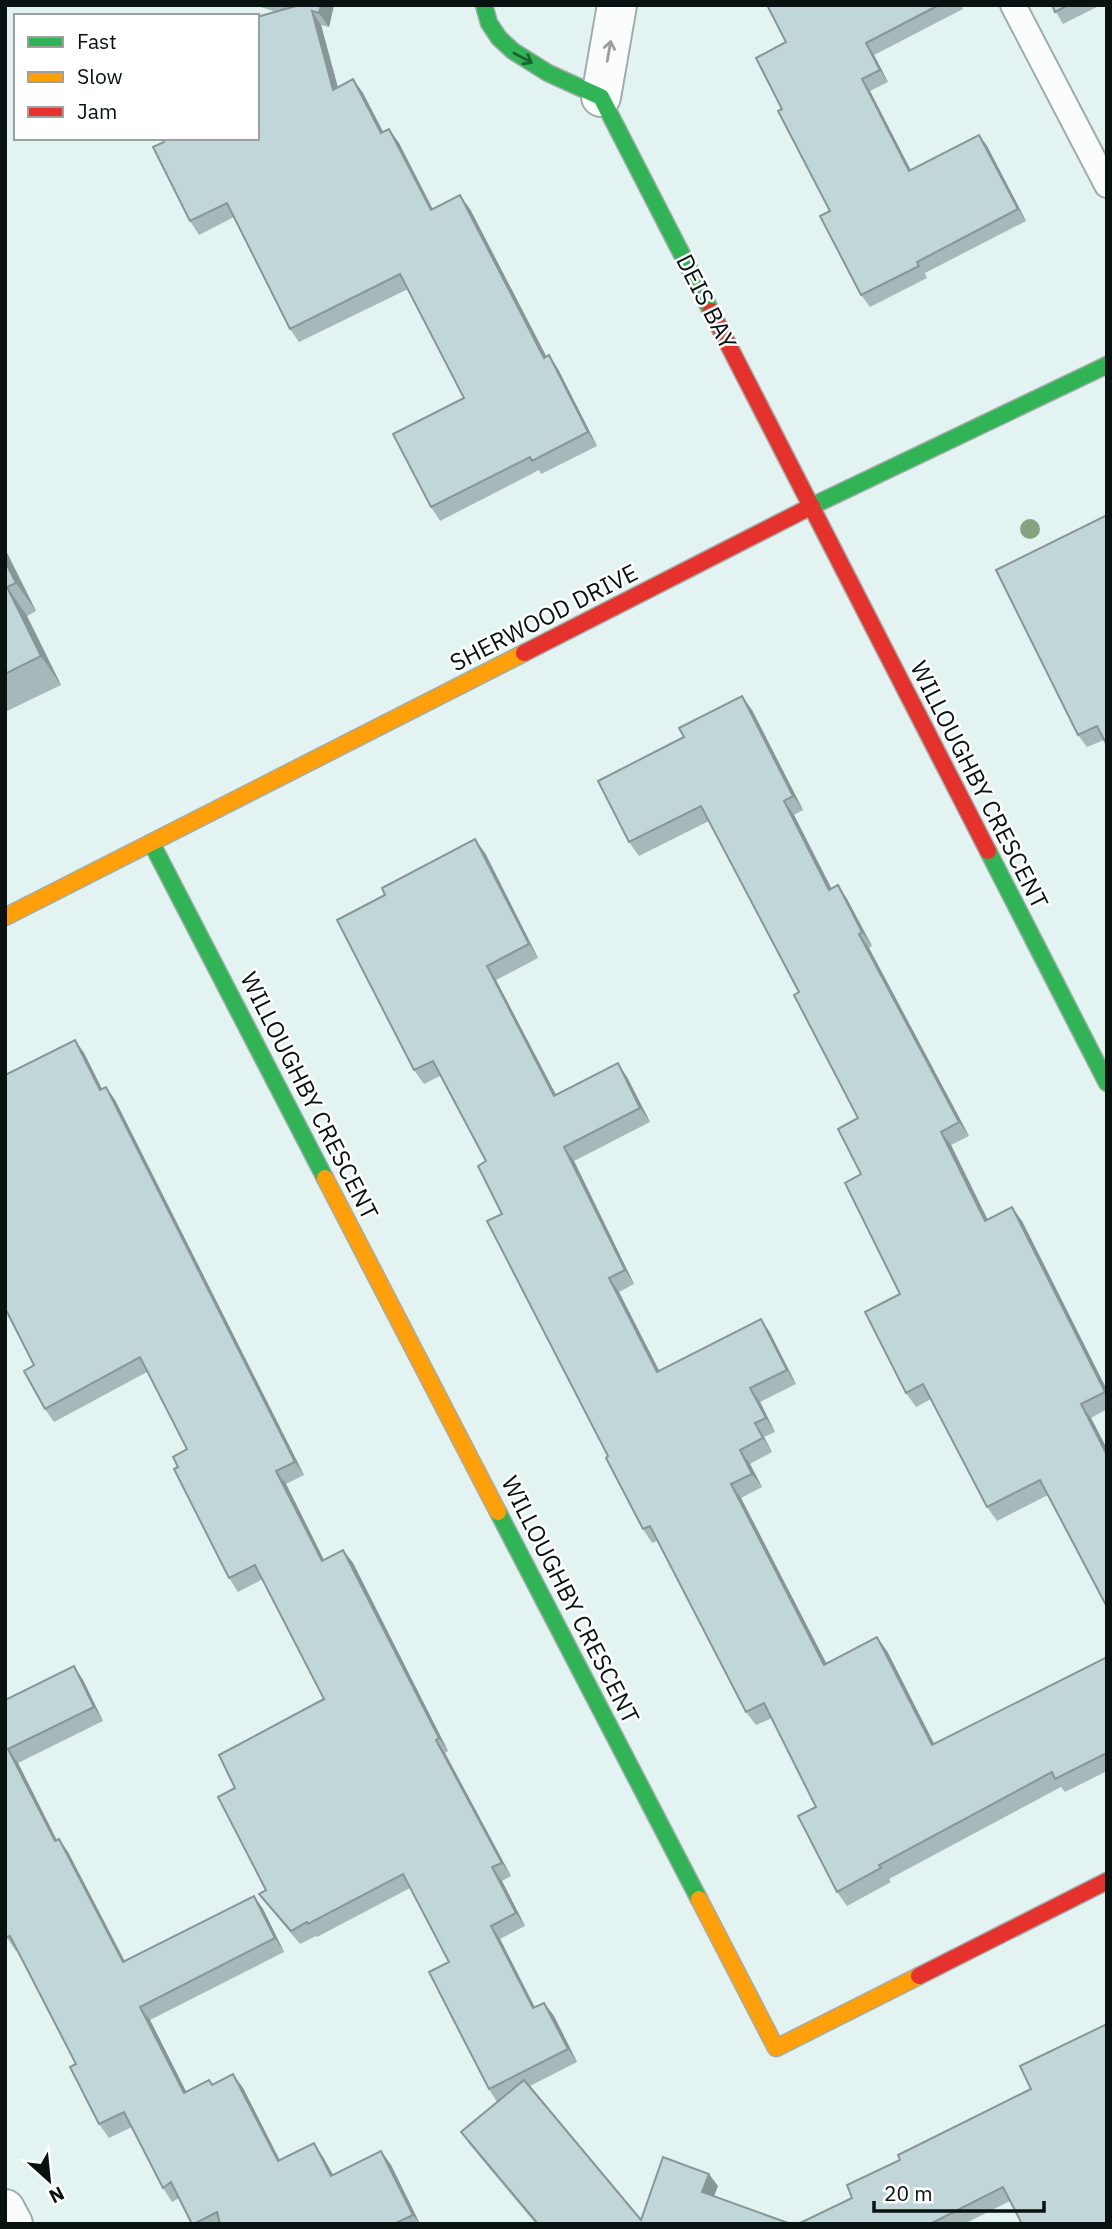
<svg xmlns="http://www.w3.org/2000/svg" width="1112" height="2229" font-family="'IBM Plex Sans',sans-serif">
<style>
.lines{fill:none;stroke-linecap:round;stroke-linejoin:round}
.lane-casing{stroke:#a0adab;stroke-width:28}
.street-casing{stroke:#a0adab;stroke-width:42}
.fast-casing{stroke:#a0adab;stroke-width:19}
.slow-casing{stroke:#a0adab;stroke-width:19}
.jam-casing{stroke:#a0adab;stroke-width:19}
.lane{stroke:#fbfdfd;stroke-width:24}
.street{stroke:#fbfdfd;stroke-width:38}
.fast{stroke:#30b455;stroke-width:16}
.slow{stroke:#ff9f0a;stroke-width:16}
.jam{stroke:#e5322d;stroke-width:16}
.tree{fill:#86a380}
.wall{fill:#a6b8ba}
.shaded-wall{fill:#879697}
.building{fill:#c1d6d8;stroke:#879697;stroke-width:2}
.oneway{stroke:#9a9f9e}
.oneway2{stroke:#1c6332}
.labels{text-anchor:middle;stroke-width:5;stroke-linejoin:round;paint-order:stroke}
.street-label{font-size:24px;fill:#081210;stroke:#fff}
</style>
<rect width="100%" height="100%" fill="#e3f3f1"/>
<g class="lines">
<g class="lane-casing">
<path id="lane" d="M1013,5L1107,185"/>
</g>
<g class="street-casing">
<path id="street" d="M601,97L617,5
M5,2209L13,2224"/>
</g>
<g class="fast-casing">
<path id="fast" d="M484,5L489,23L499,38L513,51L548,73L601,97L711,311
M812,506L1107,365
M152,844L325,1178
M988,851L1107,1083
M498,1512L699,1899"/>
</g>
<g class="slow-casing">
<path id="slow" d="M5,917L524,653
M325,1178L498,1512
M699,1899L776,2048L919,1976"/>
</g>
<g class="jam-casing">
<path id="jam" d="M711,311L988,851
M524,653L812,506
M919,1976L1107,1881"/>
</g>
<use href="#lane" class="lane"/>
<use href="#street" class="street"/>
<use href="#fast" class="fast"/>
<use href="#slow" class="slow"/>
<use href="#jam" class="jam"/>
</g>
<circle class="tree" cx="1030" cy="529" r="10"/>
<path class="wall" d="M255,5H334L329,27L321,25L338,87L353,79L363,93L383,132L389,129L399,143L433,209H470L546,357L558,369L597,446L541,474L539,470L440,521L431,507L464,398L408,289L299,342L290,329L234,217L199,235L190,221L164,142L276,12Z
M767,5H961L963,9L874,55L888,82L870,91L910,170L979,135L987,146L1026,221L925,273L927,278L870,307L861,295L830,211L782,109L786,42Z
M1052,5H1101L1063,24Z
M1107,515L1104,740L1087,747L1078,735Z
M5,549L36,611L27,616L61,685L5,712Z
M752,710L803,810L794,815L831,889L838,885L847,899L872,946L869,948L969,1136L951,1145L988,1220L1022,1221L1107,1390V1409L1091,1418L1107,1449V1607L1048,1495L997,1521L987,1507L931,1399L916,1407L906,1393L900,1294L861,1174L858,1118L799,992L709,821L639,856L629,842Z
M485,853L538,958L496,980L556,1095L627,1077L650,1122L574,1161L634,1284L619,1292L659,1371L761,1319L770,1333L796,1384L760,1402L775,1432L764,1437L772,1452L750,1464L762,1487L741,1498L826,1664L887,1651L934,1744L1107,1657V1771L1065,1792L1061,1787L889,1879L891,1882L847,1906L837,1892L816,1807L772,1718L756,1725L746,1712L657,1541L652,1543L643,1529L608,1456L502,1214L486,1161L440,1076L424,1084L414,1070Z
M75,1040L84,1053L102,1089L106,1087L115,1100L304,1475L286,1484L324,1560L343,1550L353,1563L448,1751L445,1753L511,1876L502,1881L525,1926L500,1939L535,2007L544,2003L554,2016L577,2062L530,2086L641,2220L718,2186L714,2197L791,2224H536L470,2145L461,2132L497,2102L489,2089L449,1962L410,1888L317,1937L316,1936L300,1944L269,1907L259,1894L266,1890L235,1788L324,1699L263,1579L238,1592L229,1578L178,1467L187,1449L147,1372L54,1422L45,1409L34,1365Z
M83,1680L103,1721L18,1763L57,1840L59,1839L68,1852L125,1961L254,1896L263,1909L284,1952L150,2020L186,2092L209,2080L212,2085L243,2088L280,2160L314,2143L323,2157L333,2175L381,2151L391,2165L420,2224H192L179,2198L172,2202L163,2188L132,2127L109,2138L99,2124L76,2064L18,1950L16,1951L5,1935V1700Z
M1107,2024L1010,2201L964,2224H798L852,2198L900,2160L1031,2089Z"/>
<path class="shaded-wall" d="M321,5H334L329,27L319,13Z
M312,11L321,25L342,103L333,90Z
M866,43L874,55L888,82L880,70Z
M353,79L363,93L391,147L381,133Z
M862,79L870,91L917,182L909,171Z
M389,129L399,143L440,224L431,210Z
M979,135L987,146L1026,221L1018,209Z
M460,195L470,209L554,371L544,358Z
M549,355L558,369L597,446L588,432Z
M5,549L36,611L16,583L5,561Z
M7,587L27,616L61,685L41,656Z
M742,696L752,710L803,810L793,796Z
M784,801L794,815L839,903L829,890Z
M475,839L485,853L538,958L529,944Z
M838,885L847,899L872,946L862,932Z
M859,934L869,948L969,1136L959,1122Z
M487,966L496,980L564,1110L554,1096Z
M75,1040L84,1053L109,1103L100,1090Z
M618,1063L627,1077L650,1122L640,1108Z
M106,1087L115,1100L304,1475L295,1462Z
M941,1132L951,1145L995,1235L985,1221Z
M564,1147L574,1161L634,1284L625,1270Z
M1012,1207L1022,1221L1107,1390V1395Z
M609,1278L619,1292L667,1386L657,1372Z
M761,1319L770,1333L796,1384L787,1370Z
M750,1388L760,1402L775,1432L766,1418Z
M1081,1404L1091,1418L1107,1449V1455Z
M755,1423L764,1437L772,1452L763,1438Z
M740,1450L750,1464L762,1487L752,1474Z
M276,1471L286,1484L331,1574L322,1561Z
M731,1484L741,1498L834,1678L824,1665Z
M343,1550L353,1563L448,1751L439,1738Z
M877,1637L887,1651L942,1759L932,1745Z
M74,1666L83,1680L103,1721L94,1707Z
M436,1740L445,1753L511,1876L502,1863Z
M8,1749L18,1763L64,1855L55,1841Z
M59,1839L68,1852L132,1976L123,1962Z
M492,1867L502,1881L525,1926L516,1913Z
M254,1896L263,1909L284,1952L275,1938Z
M491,1926L500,1939L542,2022L533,2008Z
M544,2003L554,2016L577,2062L568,2049Z
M140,2007L150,2020L194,2107L184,2093Z
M233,2074L243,2088L287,2175L278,2161Z
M314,2143L323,2157L341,2189L331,2176Z
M381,2151L391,2165L420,2224L413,2215Z
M709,2174L718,2186L710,2205L702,2192Z"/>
<path class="building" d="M292,5H321L319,13L312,11L333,90L353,79L381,133L389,129L431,210L460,195L544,358L549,355L588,432L532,461L530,457L431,507L393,434L464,398L400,274L290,329L227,203L190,221L153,147L164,142L163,138H257V17L296,6Z
M767,5H939L866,43L880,70L862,79L909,171L979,135L1018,209L917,262L919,266L861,295L820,216L830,211L778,111L782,109L756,58L786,42Z
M1052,5H1068L1055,12Z
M1107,515V745L1097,726L1078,735L996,570Z
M5,561L16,583L7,587L41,656L5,674Z
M742,696L793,796L784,801L829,890L838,885L862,932L859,934L959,1122L941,1132L985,1221L1012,1207L1105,1392L1081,1404L1107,1455V1607L1040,1480L987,1507L923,1384L906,1393L865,1312L900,1294L845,1183L861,1174L838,1129L858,1118L794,995L799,992L701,806L629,842L598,781L684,737L679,728Z
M475,839L529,944L487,966L554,1096L618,1063L640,1108L564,1147L625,1270L609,1278L657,1372L761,1319L787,1370L750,1388L766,1418L755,1423L763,1438L740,1450L752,1474L731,1484L824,1665L877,1637L932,1745L1107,1657V1753L1055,1779L1052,1772L879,1865L881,1868L837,1892L798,1816L816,1807L764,1703L746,1712L650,1526L643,1529L606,1458L608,1456L487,1221L502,1214L478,1166L486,1161L433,1061L414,1070L337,920L385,895L382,888Z
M75,1040L100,1090L106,1087L295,1462L276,1471L322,1561L343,1550L439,1738L436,1740L502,1863L492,1867L516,1913L491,1926L533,2008L544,2003L568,2049L489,2089L429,1972L449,1962L403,1874L308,1924L307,1922L291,1931L259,1894L266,1890L218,1797L235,1788L219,1755L324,1699L255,1565L229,1578L174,1469L178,1467L173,1457L187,1449L140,1357L45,1409L24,1371L34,1365L5,1308V1075Z
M74,1666L94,1707L8,1749L55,1841L59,1839L123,1962L254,1896L275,1938L140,2007L184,2093L209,2080L212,2085L233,2074L278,2161L314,2143L331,2176L381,2151L413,2215L394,2224H220L217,2212L194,2224H192L171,2182L163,2188L124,2112L99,2124L70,2067L76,2064L10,1936L7,1937L5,1935V1700Z
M1107,2024V2224H1022L1003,2187L930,2224H798L852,2198L847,2185L900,2160L898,2155L1031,2089L1020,2066Z
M524,2080L641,2220L663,2157L709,2174L702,2192L791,2224H538L461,2132Z"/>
<defs><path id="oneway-shaft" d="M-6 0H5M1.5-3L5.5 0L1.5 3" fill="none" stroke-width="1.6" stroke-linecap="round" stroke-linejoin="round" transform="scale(1.75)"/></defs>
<use class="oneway" href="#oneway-shaft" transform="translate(609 51) rotate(-80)"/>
<use class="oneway2" href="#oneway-shaft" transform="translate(523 58) rotate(28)"/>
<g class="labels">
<g class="street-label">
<text transform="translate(706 302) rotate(63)" y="8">DEIS BAY</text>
<text transform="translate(544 618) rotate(-27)" y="8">SHERWOOD DRIVE</text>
<text transform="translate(979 785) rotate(63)" y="8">WILLOUGHBY CRESCENT</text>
<text transform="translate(309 1096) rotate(63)" y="8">WILLOUGHBY CRESCENT</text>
<text transform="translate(570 1600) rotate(63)" y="8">WILLOUGHBY CRESCENT</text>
</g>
</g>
<rect width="1112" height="2229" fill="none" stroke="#081210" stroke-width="14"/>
<rect x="14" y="14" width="245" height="126" fill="#ffffff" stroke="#9ca09f" stroke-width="2"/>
<rect x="28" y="37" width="35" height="10" fill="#30b455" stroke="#9ca09f" stroke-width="2"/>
<text x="77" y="49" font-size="21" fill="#081210">Fast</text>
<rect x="28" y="72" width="35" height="10" fill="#ff9f0a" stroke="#9ca09f" stroke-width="2"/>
<text x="77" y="84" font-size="21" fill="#081210">Slow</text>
<rect x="28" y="107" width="35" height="10" fill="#e5322d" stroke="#9ca09f" stroke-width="2"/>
<text x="77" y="119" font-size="21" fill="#081210">Jam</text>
<g transform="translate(49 2180) rotate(153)" stroke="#ffffff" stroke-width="5" paint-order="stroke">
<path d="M0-5L12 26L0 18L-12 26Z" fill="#081210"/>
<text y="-10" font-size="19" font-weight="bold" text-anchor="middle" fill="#081210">N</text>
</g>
<path d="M874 2201v10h170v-10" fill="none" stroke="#081210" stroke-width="3.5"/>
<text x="884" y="2201" font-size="21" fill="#081210" stroke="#ffffff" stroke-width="5" paint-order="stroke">20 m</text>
</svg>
